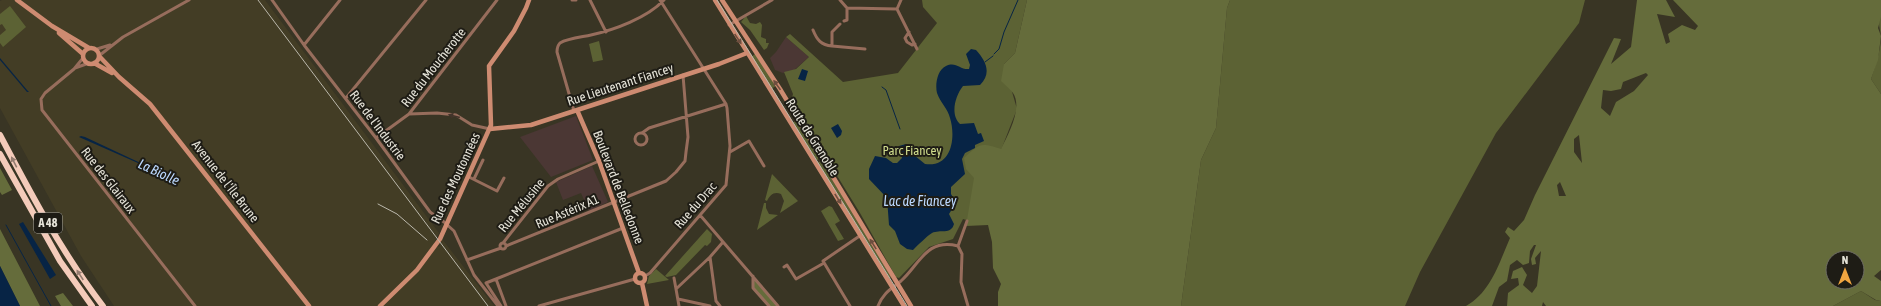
<svg xmlns="http://www.w3.org/2000/svg" width="1881" height="306" font-family="'Asap Condensed',sans-serif">
<style>
.built{fill:#433d25}
.education{fill:#4b3734}
.green{fill:#5c6234}
.forest{fill:#656c3b;fill-rule:evenodd}
.water{fill:#072445}
.lines{fill:none;stroke-linecap:round;stroke-linejoin:round}
.stream{stroke:#072445;stroke-width:1}
.street{stroke:#976d5c;stroke-width:3}
.secondary{stroke:#ce8b71;stroke-width:4.5}
.highway{stroke:#f4cbba;stroke-width:6}
.tram{stroke:#bbb8ac;stroke-width:1}
.rail{stroke:#bbb8ac;stroke-width:1}
.oneway{fill:#6d4e3e}
.oneway2{fill:#42342a}
.oneway3{fill:#947c70}
.labels{text-anchor:middle;stroke-width:4;stroke-linejoin:round;paint-order:stroke}
.shield{fill:#1e1c15;stroke:#a9a79e;stroke-width:1}
.shield-label{font-size:12px;font-weight:bold;fill:#e5e3d8}
.street-label{font-size:13px;fill:#e5e3d8;stroke:#1e1c15}
.park-label{font-size:13px;fill:#d0dc8d;stroke:#1e1c15}
.water-label{font-size:14px;font-style:italic;fill:#bcd9ff;stroke:#1e1c15}
</style>
<rect width="100%" height="100%" fill="#393524"/>
<path class="built" d="M2,0H265L439,233L434,243L439,247L442,239L494,306H114L81,256L0,108V1Z"/>
<path class="education" d="M786,37L809,57L794,70L783,73L775,70L770,58L776,52Z
M576,116L593,160L551,177L520,137Z
M592,166L608,202L589,211L581,193L563,200L556,182Z"/>
<path class="green" d="M922,0H1027L1015,53L1004,64L1017,109L973,222L963,219L953,239L929,247L899,278L896,277L860,213L791,101L793,94L784,72L796,69L809,57L786,37L790,34L843,82L898,73L937,23L923,7Z
M1230,0H1585L1579,23L1496,133L1420,272L1405,306H1181L1201,160L1216,128L1227,8Z
M10,6L26,27L3,47L0,43V35L6,30L2,24L0,25V14Z
M746,16L750,23L756,24L760,22L762,25L761,37L766,39V43H769L767,48L764,50L750,30L741,22Z
M1880,17H1881V94L1871,79C1875,67 1881,50 1881,36C1880,27 1878,27 1880,17Z
M599,41L603,60L593,62L589,44Z
M755,54L776,86L771,89L751,57Z
M797,120L820,158L816,161L792,123Z
M821,161L891,277L888,280L817,163Z
M772,174L798,201L780,213L784,201L781,194C774,191 770,195 767,201L765,200Z
M764,203H766V208L769,214L778,215L757,230Z
M829,206L832,207L840,221L835,224L844,239L838,241L821,211Z
M707,229L712,234L711,242L707,246L705,245L676,275L667,277L665,276Z
M656,269L669,280L647,284L649,276Z
M1861,291L1875,300L1881,301V306H1833Z"/>
<path class="forest" d="M1027,0H1230L1227,8L1216,128L1201,160L1181,306H998V292L1001,284L993,268L992,242L988,225L966,226L974,178L966,169L964,158C980,144 979,142 1001,149C1008,135 1023,108 1013,93C1010,89 1005,85 1001,81L1004,64L1015,53Z
M1637,0H1666L1675,17L1657,14L1666,44L1670,42L1668,34L1682,25L1695,30L1698,26L1673,0H1881V17L1878,28L1881,36L1878,60L1871,79L1881,94V270L1874,276L1881,281V301L1876,300L1861,291L1833,306H1546L1543,302L1542,306H1507L1508,293L1519,285L1518,278L1511,279L1513,271L1522,267L1527,275L1523,285L1532,293L1537,286L1541,251L1535,258L1536,264L1532,265L1531,259L1536,245H1534L1530,251L1529,263L1523,265L1517,260L1510,265L1507,281L1499,287L1492,306H1466C1491,292 1499,263 1510,238L1505,232L1508,227L1514,231L1524,220L1535,195L1614,38L1621,39L1611,64L1631,47ZM1646,73L1648,75L1634,91L1616,102L1610,116L1601,108L1603,90L1611,91L1621,89L1623,82ZM1579,135L1582,163L1574,152V139ZM1560,182L1566,196H1559L1557,185ZM1833,258H1857V282H1833Z
M0,168L12,190L2,195L0,192Z
M0,229L40,306H20L0,266Z
M753,276L778,306H769L753,288Z
M63,293L73,306H61L55,296Z"/>
<path class="water" d="M971,49L976,50C986,61 992,73 980,85L963,86C955,96 950,115 960,124L974,123L978,134L981,133L984,141L975,145V148L965,153L962,159L965,174L951,187V194L956,203L949,214L954,224C951,235 940,229 932,233C928,235 916,247 913,250L907,249L900,244L895,231L889,225L887,198L869,179V169L875,156L886,158L893,163H897L902,158L899,146L906,144L914,155L925,164C952,168 956,137 950,118C948,109 940,102 937,93C935,85 937,70 946,66C956,61 960,70 969,69L970,65L966,54Z
M0,58L27,90L29,92H27L0,60Z
M802,69L808,71L805,81L798,79Z
M838,124L842,131L841,135L837,138L831,128Z
M81,136L85,137L181,182L79,137Z
M23,222L56,275L50,279L19,224Z
M0,266L20,306H0Z"/>
<g class="lines">
<path class="stream" d="M994,54L999,49L1004,32L1018,0
M985,62L993,56
M882,87L886,90L900,129
M6,225L51,306"/>
<path class="street" d="M272,0L304,45L376,138L430,212L444,222L454,231L474,275L498,306
M572,0H576
M590,0L606,32
M840,0L847,8
M847,8L897,9L917,49
M897,9L901,0
M844,21L847,20V8
M840,24L832,32V46L865,49
M729,25L772,0
M813,30C817,40 821,45 832,46
M909,32L905,38L907,42L912,45L915,44
M304,45L340,0
M97,49L110,45
M100,55L123,37L189,0
M83,58L74,69L45,93L41,99L42,110L195,306
M75,68L89,63
M346,98L426,0
M574,111L557,52C557,49 558,45 560,43C568,38 582,37 591,35C614,30 647,18 664,0
M409,114L437,113L456,115L472,125L490,129
M635 139a6 6 0 1 1 12 0a6 6 0 1 1-12 0Z
M642,133L649,128L726,104
M376,138L409,114L497,0
M730,152L749,141L764,166
M469,177L497,191L504,178
M474,179L483,160
M700,215L778,306
M967,221L958,246L962,254L961,282L968,306
M503,243L548,186L558,179L599,161
M500 246a3 3 0 1 1 6 0a3 3 0 1 1-6 0Z
M506,246L666,181L676,172L685,161L686,152L688,137L683,75
M467,260L501,248
M784,267L787,265L796,279L824,263
M645,276L650,273L726,185L730,146L727,108L726,104L660,0
M753,276V288L769,306
M674,278L676,289
M496,279L486,283L501,306
M678,299L710,306
M506,306L496,279L623,228
M539,306L635,279
M679,306L676,289L710,257
M720,306L716,301L710,257L723,242
M850,306L823,261L861,235
M878,306C883,293 891,289 901,281C920,264 926,238 958,246"/>
<path class="secondary" d="M17,0L52,26L89,48
M715,0L904,306
M722,0L780,89L911,306
M59,33L83,54
M83 56a8 8 0 1 1 16 0a8 8 0 1 1-16 0Z
M100,57L119,77L150,104L309,306
M94,63L112,73
M577,110L599,161L639,273
M490,129L531,125L719,64L747,53
M635 278a5 5 0 1 1 10 0a5 5 0 1 1-10 0Z
M642,283L647,306
M380,306L417,270L440,239L491,125L489,66L514,31L526,8L529,0"/>
<path class="highway" d="M0,135C31,194 62,253 103,306
M0,154L60,261L92,306"/>
<path class="tram" d="M717,0L907,306"/>
<path class="rail" d="M258,0L488,306
M378,204L397,214L427,240"/>
</g>
<defs><path id="oneway-solid" d="M-6-.8H1V-3.2L6.5 0L1 3.2V.8H-6Z"/></defs>
<g class="oneway">
<use href="#oneway-solid" transform="translate(738 39) rotate(56)"/>
<use href="#oneway-solid" transform="translate(777 85) rotate(-125)"/>
<use href="#oneway-solid" transform="translate(838 199) rotate(58)"/>
<use href="#oneway-solid" transform="translate(873 244) rotate(-122)"/>
</g>
<use class="oneway2" href="#oneway-solid" transform="translate(454 116) rotate(-166)"/>
<g class="oneway3">
<use href="#oneway-solid" transform="translate(14 162) rotate(-117)"/>
<use href="#oneway-solid" transform="translate(80 275) rotate(-123)"/>
</g>
<g class="labels">
<rect class="shield" x="34" y="213" width="28" height="20" rx="3"/>
<g class="shield-label">
<text x="48" y="227">A 48</text>
</g>
<g class="street-label">
<text transform="translate(433 67) rotate(-52)" y="5">Rue du Moucherotte</text>
<text transform="translate(620 84) rotate(-18)" y="5">Rue Lieutenant Fiancey</text>
<text transform="translate(378 125) rotate(53)" y="5">Rue de l'Industrie</text>
<text transform="translate(813 137) rotate(58)" y="5">Route de Grenoble</text>
<text transform="translate(455 178) rotate(-65)" y="5">Rue des Moutonnées</text>
<text transform="translate(109 180) rotate(52)" y="5">Rue des Glairaux</text>
<text transform="translate(226 181) rotate(52)" y="5">Avenue de l'Île Brune</text>
<text transform="translate(619 187) rotate(69)" y="5">Boulevard de Belledonne</text>
<text transform="translate(521 205) rotate(-51)" y="5">Rue Mélusine</text>
<text transform="translate(695 205) rotate(-49)" y="5">Rue du Drac</text>
<text transform="translate(567 211) rotate(-23)" y="5">Rue Astérix A1</text>
</g>
<g class="park-label">
<text x="912" y="155">Parc Fiancey</text>
</g>
<g class="water-label">
<text transform="translate(159 172) rotate(25)" y="5">La Biolle</text>
<text x="920" y="206">Lac de Fiancey</text>
</g>
</g>
<g transform="translate(1845 270)"><circle r="19" fill="#1e1c15" stroke="#6e6c63"/>
<path d="M0-3L7 15L0 10L-7 15Z" fill="#f1a540"/>
<text y="-6" font-size="11" font-weight="bold" text-anchor="middle" fill="#e5e3d8">N</text>
</g>
</svg>
